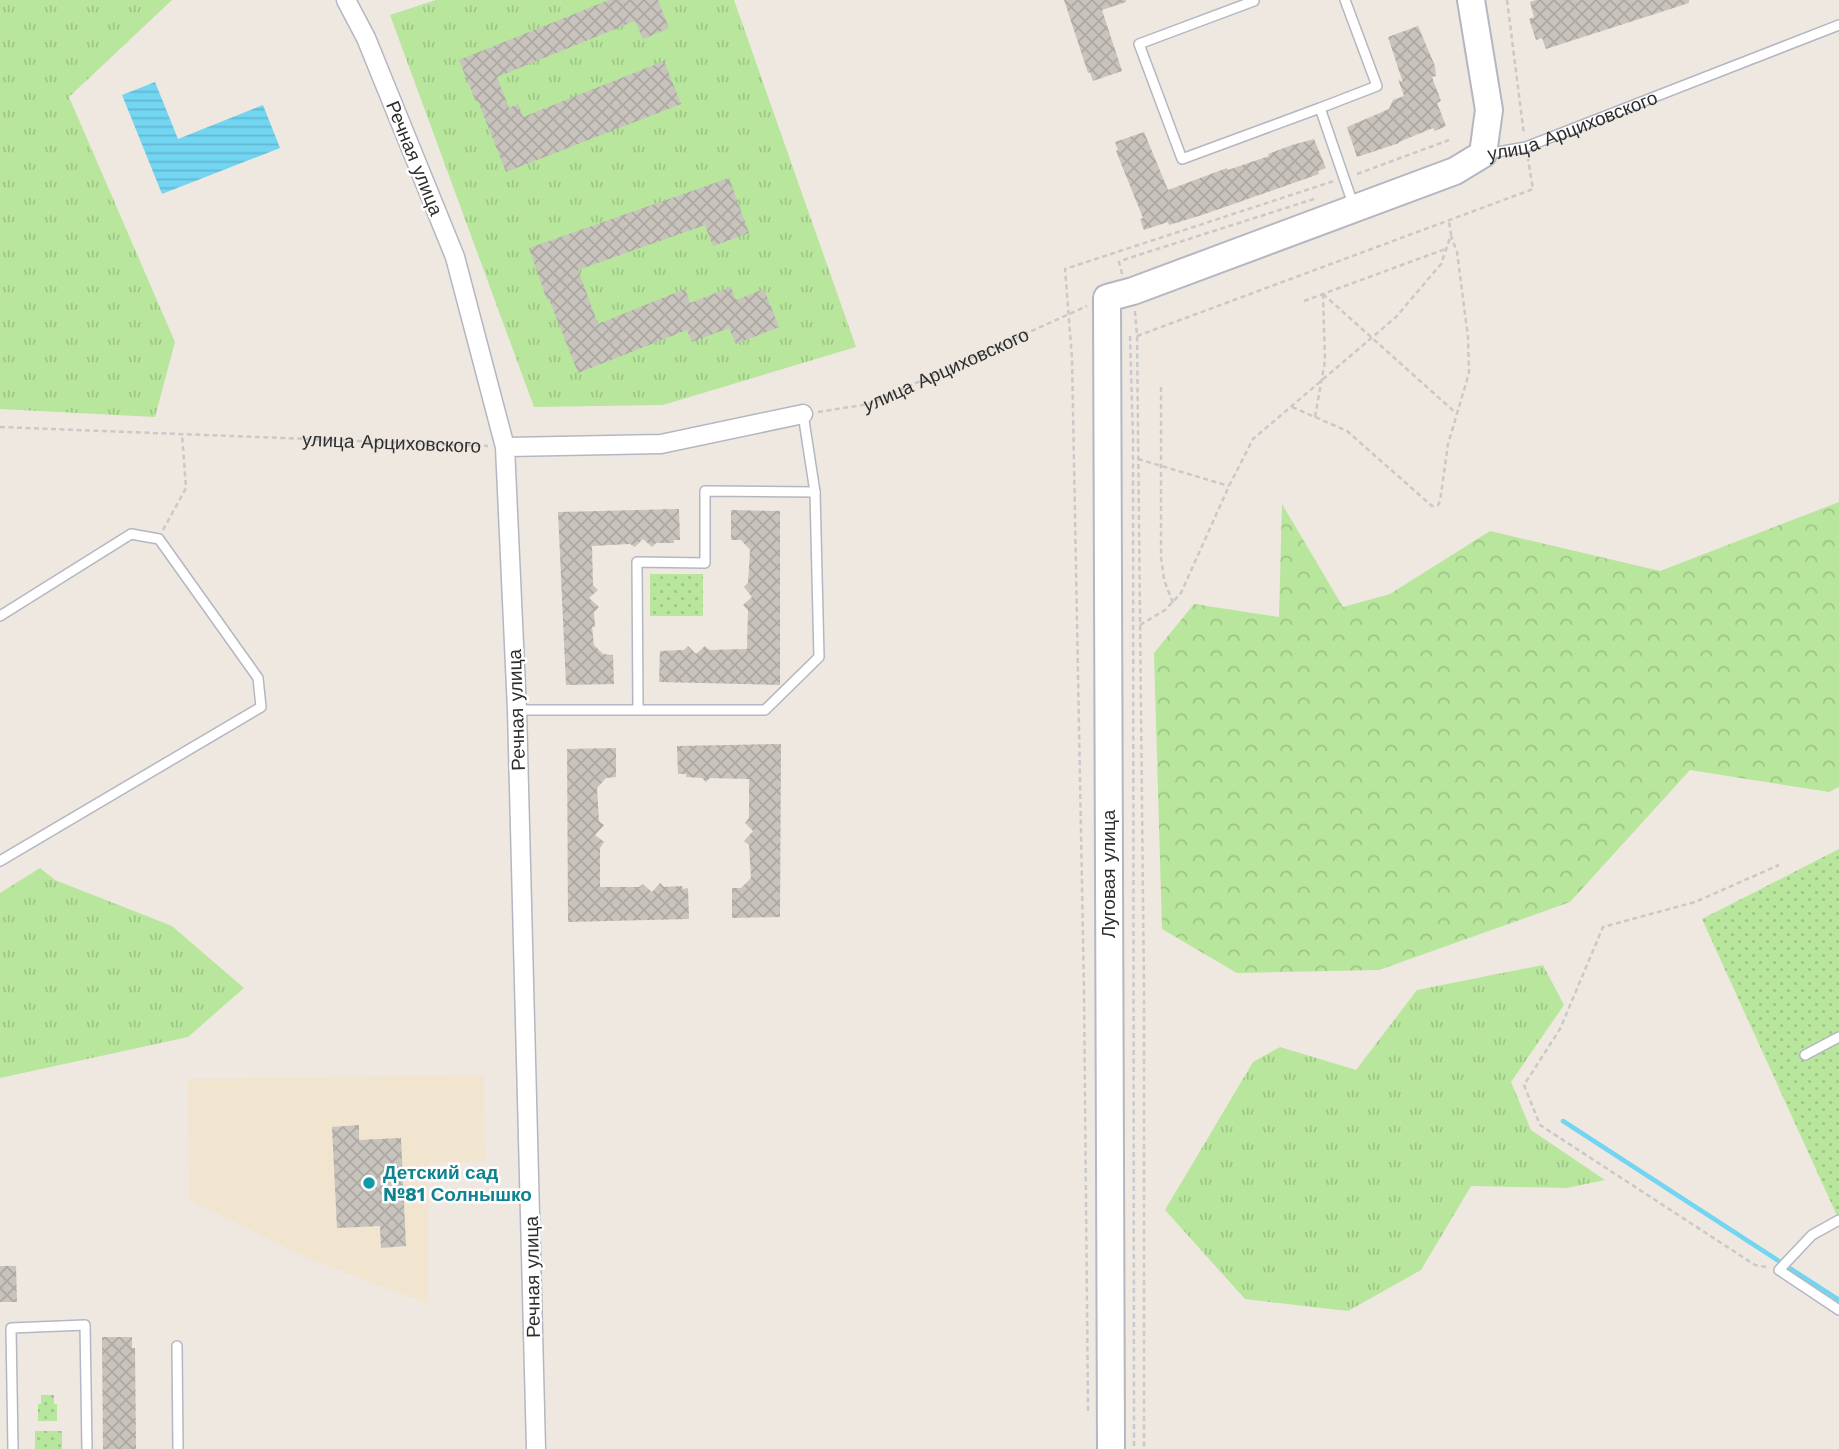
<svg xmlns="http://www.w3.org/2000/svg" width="1839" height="1449" font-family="'Work Sans',sans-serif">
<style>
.education{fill:#f1e5d0}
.grass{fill:url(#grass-tufts)}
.forest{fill:url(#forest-crowns)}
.park{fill:url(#park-dots)}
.water{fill:url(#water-rules)}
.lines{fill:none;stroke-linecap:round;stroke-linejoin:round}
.stream{stroke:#72d5f2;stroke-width:4.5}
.building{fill:url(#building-cross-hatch)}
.lane-casing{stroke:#b4b7c1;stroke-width:12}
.street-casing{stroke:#b4b7c1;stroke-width:21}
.secondary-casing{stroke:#b4b7c1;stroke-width:30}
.path{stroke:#c9c9c9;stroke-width:2.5;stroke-dasharray:5 3.5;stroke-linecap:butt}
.lane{stroke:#fff;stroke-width:9}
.street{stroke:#fff;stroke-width:18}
.secondary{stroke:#fff;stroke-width:26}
.culture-dot{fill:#0f9aa8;stroke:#fff;stroke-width:2.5}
.labels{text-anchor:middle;stroke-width:5;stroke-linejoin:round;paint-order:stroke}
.street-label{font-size:19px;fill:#2e2e2e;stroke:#fff}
.culture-label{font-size:19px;font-weight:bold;fill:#0d838f;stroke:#fff;text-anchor:start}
</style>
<defs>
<pattern id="grass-tufts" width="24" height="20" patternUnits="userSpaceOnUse" patternTransform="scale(1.75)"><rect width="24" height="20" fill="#b8e69c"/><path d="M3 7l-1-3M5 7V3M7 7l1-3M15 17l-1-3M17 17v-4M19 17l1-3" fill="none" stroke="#9ec687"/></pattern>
<pattern id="forest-crowns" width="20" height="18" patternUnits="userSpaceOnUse" patternTransform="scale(1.75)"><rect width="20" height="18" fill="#b8e69c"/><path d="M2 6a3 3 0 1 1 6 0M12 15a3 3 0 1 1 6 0" fill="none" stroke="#9ec687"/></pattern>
<pattern id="park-dots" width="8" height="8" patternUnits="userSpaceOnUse" patternTransform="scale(1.75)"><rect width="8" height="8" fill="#b8e69c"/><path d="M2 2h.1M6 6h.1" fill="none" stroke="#9ec687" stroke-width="1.8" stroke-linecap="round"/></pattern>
<pattern id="water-rules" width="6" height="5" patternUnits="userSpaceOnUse" patternTransform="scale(1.75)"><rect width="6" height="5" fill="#72d5f2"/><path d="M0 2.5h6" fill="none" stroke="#63b7d0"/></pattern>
<pattern id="building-cross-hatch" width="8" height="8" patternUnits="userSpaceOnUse" patternTransform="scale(1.75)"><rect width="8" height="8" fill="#c8c3bc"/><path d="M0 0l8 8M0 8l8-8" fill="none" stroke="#aca8a2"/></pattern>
</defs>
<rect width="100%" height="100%" fill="#efe8e1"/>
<path class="education" d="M484,1075L485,1161L428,1163V1304L310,1259L189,1200L188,1079Z"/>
<path class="grass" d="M0,0H172L69,97L175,342L155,417L0,409Z
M436,0H734L856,347L663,405L534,407L390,15Z
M40,868L55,880L172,926L244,988L188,1037L0,1078V893Z
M1543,965L1564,1005L1511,1082L1531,1130L1605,1180L1567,1188L1471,1186L1421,1270L1348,1311L1245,1299L1165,1210L1253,1062L1280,1047L1356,1070L1417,990Z"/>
<path class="forest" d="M1839,502V787L1829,792L1690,770L1570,902L1379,970L1237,973L1162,929L1154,653L1194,604L1279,617L1282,504L1343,607L1390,594L1490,531L1660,571Z"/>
<path class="park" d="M650,574H703V616H650Z
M1839,849V1220L1702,919Z
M41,1395H54V1404H57V1421H38V1404H41Z
M35,1431H62V1449H35Z"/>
<path class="water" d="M155,82L178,139L263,105L280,148L162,194L122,95Z"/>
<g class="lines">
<path class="stream" d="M1563,1121L1839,1300"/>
</g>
<path class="building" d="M609,0H658L669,28L643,39L635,21L497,77L509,108L518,104L523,117L664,61L681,104L506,172L478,101L476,102L459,60Z
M1064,0H1126V2L1102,10L1122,71L1093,81L1090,72L1088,73Z
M1536,0H1689V3L1546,49L1542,38L1536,40L1529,19L1534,17L1530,2Z
M1418,26L1435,66L1436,76L1432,77L1441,101L1437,103L1446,126L1435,131L1433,128L1399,142V143L1357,157L1347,127L1389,109L1393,100L1404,96L1398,79L1403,83L1388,37Z
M1144,132L1168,190L1227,168L1228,170L1269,156L1268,154L1292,145L1314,139L1326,168L1318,171L1319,174L1202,215L1169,225L1168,222L1144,230L1140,219L1143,218L1116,151L1118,150L1115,142Z
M729,178L749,233L713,246L705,225L578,270L598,324L685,289L690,303L731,287L736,300L764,289L779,327L736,344L729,328L692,342L687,330L578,373L549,299L547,300L529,248Z
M679,509L680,540H674V543H656L652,547L643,539L635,547L630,544L592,546L593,585L598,590L589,598L599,607L594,612L595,627H592L594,645L603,654L613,655L614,684L566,685L558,512Z
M731,510L780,511V685L659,682L660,651L684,650L688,646L696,654L705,646L709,650L747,649L748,610L743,605L752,597L744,587L748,583L750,550L741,540H731Z
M781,744L780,917L732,918V888H741L751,878L749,845L744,841L753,831L745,823L749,818V779L710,778L706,782L702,778L686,777V774H678L677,746Z
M616,748V777L606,778L597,788L599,821L604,825L595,835L604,842L600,848V887H639L643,884L652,892L660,883L664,887L682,886L683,889L688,888L689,919L568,922L567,749Z
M359,1125V1140L401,1138L406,1246L381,1248L380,1226L337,1228L332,1127Z
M0,1266H16L17,1302H0Z
M102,1337H132V1348H135L136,1449H103Z"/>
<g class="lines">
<g class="lane-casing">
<g id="lane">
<path d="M1345,0L1377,86L1320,108L1354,207"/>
<path d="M1254,1L1139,44L1182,159L1320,108"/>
<path id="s3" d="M1486,154L1526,147L1839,25"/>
<path d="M0,616L131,534L159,539L258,678L261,707L0,861"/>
<path d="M638,708L637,562L705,563V491L815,492"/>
<path d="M517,710H765L819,657L815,492L803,414"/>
<path d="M1805,1055L1839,1037"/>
<path d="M1839,1220L1812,1235L1779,1270L1839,1310"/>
<path d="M177,1346L178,1449"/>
<path d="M13,1449L11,1328L85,1325L87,1449"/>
</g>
</g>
<g class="street-casing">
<path id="street" d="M346,0L366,38L455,257L505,447L517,710L536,1449
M505,447L661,444L803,414"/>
</g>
<g class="secondary-casing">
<path id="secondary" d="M1111,1449L1107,298L1133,291L1455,171L1483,154L1489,110L1471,0"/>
</g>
<g class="path">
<path d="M1507,0L1524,135"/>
<path d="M1357,174L1449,140"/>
<path d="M1122,274L1119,262L1126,259L1314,199"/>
<path d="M1323,294L1457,414"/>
<path d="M1304,301L1448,248"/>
<path d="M1135,311L1137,336L1144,991V1449"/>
<path d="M1130,336L1133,437L1134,1449"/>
<path d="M1137,336L1533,189L1528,159"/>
<path d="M1161,387V557L1164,580L1173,603"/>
<path d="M1292,407L1347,431L1432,506L1438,505L1440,501L1448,444L1469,373L1468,337L1457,252L1451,236"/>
<path id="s1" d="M818,412L869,404L1087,306"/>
<path d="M1315,417L1325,361L1323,294"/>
<path id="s2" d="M0,427L488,446"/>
<path d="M1138,459L1229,486"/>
<path d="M163,530L186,488L182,434"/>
<path d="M1140,625L1165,610L1181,593L1229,486L1253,439L1396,317L1441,264L1451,235L1449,221"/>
<path d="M1766,1267L1755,1265L1540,1125L1524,1085L1560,1029L1603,927L1695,902L1779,865"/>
<path d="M1088,1411L1084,991L1072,358L1065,269L1334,181"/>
</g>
<use href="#lane" class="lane"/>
<use href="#street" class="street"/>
<use href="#secondary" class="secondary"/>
</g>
<circle class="culture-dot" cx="369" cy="1183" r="7"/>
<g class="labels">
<g class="street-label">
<text dy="7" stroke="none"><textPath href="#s3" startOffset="91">улица Арциховского</textPath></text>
<text transform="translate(415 158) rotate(68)" y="7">Речная улица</text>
<text dy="7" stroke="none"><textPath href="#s1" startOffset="136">улица Арциховского</textPath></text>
<text dy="7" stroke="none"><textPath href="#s2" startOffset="392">улица Арциховского</textPath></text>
<text transform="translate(516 710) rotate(-92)" y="7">Речная улица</text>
<text transform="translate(1108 874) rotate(-90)" y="7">Луговая улица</text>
<text transform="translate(532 1277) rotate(-91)" y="7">Речная улица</text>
</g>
<g class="culture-label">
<text x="383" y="1179">Детский сад<tspan x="383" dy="22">№81 Солнышко</tspan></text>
</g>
</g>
</svg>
